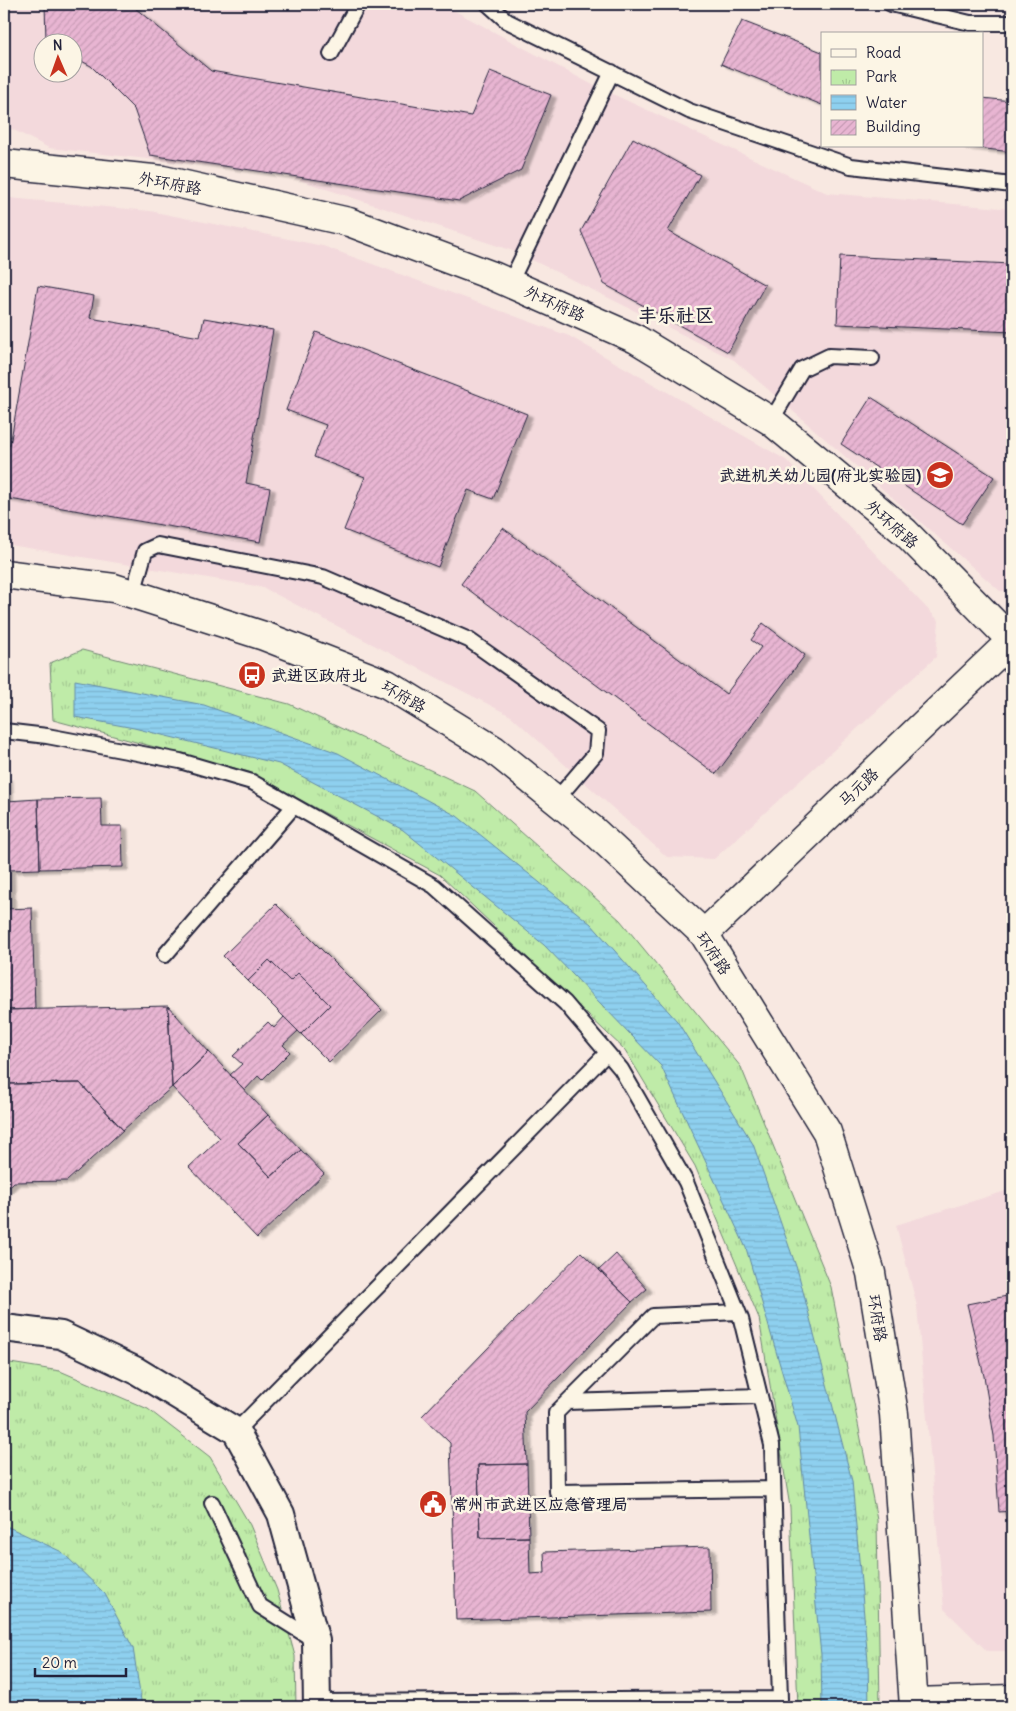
<svg xmlns="http://www.w3.org/2000/svg" width="1016" height="1711" font-family="Delius,'LXGW WenKai TC',sans-serif">
<style>
.built{fill:#f3d9dc;fill-rule:evenodd}
.park{fill:url(#park-tufts);stroke:#708672}
.water{fill:url(#water-rules);stroke:#638aa7}
.building{fill:url(#building-hatch);stroke:#22223b;filter:url(#shadow)}
.lines{fill:none;stroke-linecap:round;stroke-linejoin:round}
.service-casing{stroke:#22223b;stroke-width:18}
.minor-casing{stroke:#22223b;stroke-width:30}
.tertiary-casing{stroke:#22223b;stroke-width:31}
.service{stroke:#fcf5e5;stroke-width:14}
.minor{stroke:#fcf5e5;stroke-width:26}
.tertiary{stroke:#fcf5e5;stroke-width:28}
.labels{text-anchor:middle;stroke-width:5;stroke-linejoin:round;paint-order:stroke}
.street-label{font-size:16px;fill:#22223b;stroke:#fcf5e5}
.poi-label{font-size:16px;font-weight:bold;fill:#22223b;stroke:#fcf5e5;text-anchor:start}
.quarter-label{font-size:19px;font-weight:bold;fill:#22223b;stroke:#fcf5e5}
</style>
<defs>
<pattern id="park-tufts" width="24" height="20" patternUnits="userSpaceOnUse" patternTransform="scale(1.25)"><rect width="24" height="20" fill="#bfeba8"/><path d="M3 7l-1-3M5 7V3M7 7l1-3M15 17l-1-3M17 17v-4M19 17l1-3" fill="none" stroke="#a4c992"/></pattern>
<pattern id="water-rules" width="6" height="5" patternUnits="userSpaceOnUse" patternTransform="scale(1.25)"><rect width="6" height="5" fill="#8ed0ef"/><path d="M0 2.5h6" fill="none" stroke="#7ab2ce"/></pattern>
<pattern id="building-hatch" width="6" height="6" patternUnits="userSpaceOnUse" patternTransform="scale(1.25)"><rect width="6" height="6" fill="#e8b5d2"/><path d="M-1 1l2-2M0 6l6-6M5 7l2-2" fill="none" stroke="#c79bb5"/></pattern>
<filter id="shadow"><feDropShadow dx="5.5" dy="3" stdDeviation="1" flood-color="#0004"/></filter>
</defs>
<rect width="100%" height="100%" fill="#f8e8e1"/>
<filter id="ink" filterUnits="userSpaceOnUse"><feTurbulence type="fractalNoise" baseFrequency=".02" numOctaves="2"/><feDisplacementMap in="SourceGraphic" scale="10" xChannelSelector="R" yChannelSelector="G"/><feConvolveMatrix kernelMatrix="1 2 1 2 8 2 1 2 1" color-interpolation-filters="sRGB"/></filter>
<g filter="url(#ink)">
<path class="built" d="M4,4H442L591,84L827,193L1012,209V591H1000L734,360L516,252L281,174L49,148L4,125ZM42,42H72V72H42Z
M9,198L150,211L323,246L569,336L786,460L939,621L936,657L714,859L667,857L511,716L262,587L4,544V202Z
M1012,1189V1651H987L944,1609L917,1306L896,1225Z"/>
<path class="park" d="M82,650L289,704L475,791L620,920L741,1067L831,1287L877,1520L880,1707H798L790,1507L759,1318L695,1166L625,1050L440,875L249,772L53,720L50,663Z
M4,1362L60,1371L148,1409L210,1457L250,1525L277,1590L295,1656L296,1707H4Z"/>
<path class="water" d="M75,680L204,705L338,753L457,816L591,924L677,1021L753,1144L798,1272L852,1481L868,1661L869,1707H822L821,1655L798,1427L746,1248L661,1066L544,945L403,830L279,764L134,728L75,717Z
M4,1525L62,1552L105,1594L133,1648L142,1707H4Z"/>
<path class="building" d="M45,4H135V8L211,71L471,116L490,71L551,95L521,170L459,201L150,155L134,109L91,66L72,56V42L46,41Z
M742,21L822,52V105L721,64Z
M982,98L1012,101V152L960,146H982Z
M633,138L700,175L668,231L765,285L728,352L604,284L581,231Z
M840,256L1012,264V332L837,324Z
M38,286L94,296L90,318L200,337L204,318L273,330L246,483L270,488L260,542L4,498V444L10,445Z
M316,332L527,414L493,499L468,490L438,567L344,530L365,477L314,457L326,425L286,410Z
M871,397L994,477L962,524L841,444Z
M503,528L726,694L761,647L751,640L763,623L805,655L716,774L461,584Z
M4,778H7L10,909H4Z
M101,798L102,826H122L123,867L40,869L38,799Z
M38,799L40,869L9,870L7,801Z
M276,904L382,1010L329,1062L301,1034L330,1005L298,973L290,981L269,960L248,981L223,956Z
M32,908L35,1009L4,1010V909Z
M269,960L290,981L298,973L330,1005L301,1034L248,981Z
M168,1006L172,1087L123,1130L80,1083L9,1084L7,1010Z
M168,1006L209,1052L172,1087Z
M4,1010H7L9,1084H4Z
M284,1017L298,1031L283,1045L290,1052L262,1080L258,1076L245,1090L230,1075L242,1064L233,1056L268,1022L274,1028Z
M209,1052L268,1115L238,1143L271,1177L301,1150L324,1174L257,1238L189,1167L220,1138L172,1087Z
M80,1083L123,1130L67,1181L14,1182L4,1192V1084Z
M268,1115L301,1150L271,1177L238,1143Z
M581,1252L632,1302L525,1412L527,1464L478,1465L480,1538L529,1537L530,1574L545,1573L544,1552L710,1547L711,1612L456,1620L450,1443L422,1416Z
M616,1254L647,1289L632,1302L599,1270Z
M1012,1295V1511L999,1512L994,1436L984,1376L967,1304Z
M527,1464L529,1537L480,1538L478,1465Z
M1008,1532H1012V1611H1009Z"/>
<g class="lines">
<g class="service-casing">
<path id="service" d="M488,4L507,21L689,111L851,166L1012,185
M891,4L970,23H1012
M331,54L358,4
M510,283L612,72
M771,421L802,369L829,356L872,358
M133,594L145,551L158,545L323,577L469,640L598,731L596,753L556,800
M4,731L47,736L180,761L252,782L434,886L565,1003L621,1069L686,1182L741,1319L772,1445L780,1699L317,1702
M165,955L294,806
M738,1312L653,1316L556,1413L557,1492L773,1489
M567,1402L759,1396
M236,1431L607,1053
M212,1503L260,1606L316,1641"/>
</g>
<g class="minor-casing">
<path id="minor" d="M4,1328L61,1335L137,1371L236,1431L281,1514L316,1641L317,1707"/>
</g>
<g class="tertiary-casing">
<path id="tertiary" d="M4,164L163,180L349,222L493,276L636,339L771,421L905,532L1012,641
M4,574L114,588L264,636L387,684L494,750L593,830L704,934L827,1132L871,1273L894,1414L914,1707
M704,934L1012,640
M914,1702L1012,1699"/>
</g>
<use href="#service" class="service"/>
<use href="#minor" class="minor"/>
<use href="#tertiary" class="tertiary"/>
</g>
</g>
<defs>
<g id="school-disc" transform="scale(1.4375)"><circle r="9.5" fill="#c8321e" stroke="#fcf5e5"/><path d="M0-5L7-2L0 1L-7-2ZM-4 1L0 2.5L4 1V4Q0 6-4 4Z" fill="#fff"/></g>
<g id="bus-disc" transform="scale(1.4375)"><circle r="9.5" fill="#c8321e" stroke="#fcf5e5"/><path d="M-5-6H5V4H4V6H2V4H-2V6H-4V4H-5ZM-3.5-4V0h7V-4ZM-3.5 1.2v1.5H-2V1.2ZM2 1.2v1.5H3.5V1.2Z" fill="#fff"/></g>
<g id="civic-disc" transform="scale(1.4375)"><circle r="9.5" fill="#c8321e" stroke="#fcf5e5"/><path d="M-.6-6.5H3V-4.5H.6V-3L4-1V1h2V6H-6V1h2V-1L-.6-3ZM-1.2 2.5V6h2.4V2.5Z" fill="#fff"/></g>
</defs>
<g fill-rule="evenodd">
<use href="#school-disc" x="940" y="475"/>
<use href="#bus-disc" x="252" y="675"/>
<use href="#civic-disc" x="433" y="1504"/>
</g>
<g class="labels">
<g class="street-label">
<text transform="translate(170 183) rotate(10)" y="6">外环府路</text>
<text transform="translate(555 303) rotate(24)" y="6">外环府路</text>
<text transform="translate(892 524) rotate(41)" y="6">外环府路</text>
<text transform="translate(404 696) rotate(30)" y="6">环府路</text>
<text transform="translate(858 787) rotate(-44)" y="6">马元路</text>
<text transform="translate(714 953) rotate(56)" y="6">环府路</text>
<text transform="translate(878 1318) rotate(81)" y="6">环府路</text>
</g>
<g class="poi-label">
<text x="921" y="481" text-anchor="end">武进机关幼儿园(府北实验园)</text>
<text x="271" y="681">武进区政府北</text>
<text x="452" y="1510">常州市武进区应急管理局</text>
</g>
<g class="quarter-label">
<text x="676" y="322">丰乐社区</text>
</g>
</g>
<rect width="1016" height="1711" fill="none" stroke="#fcf5e5" stroke-width="20"/>
<rect x="10" y="10" width="996" height="1691" fill="none" stroke="#22223b" stroke-width="2" filter="url(#ink)"/>
<rect x="821" y="32" width="162" height="115" fill="#fcf5e5" stroke="#a5a1a1"/>
<rect x="831" y="49" width="25" height="8" fill="#fcf5e5" stroke="#a5a1a1"/>
<text x="866" y="58" font-size="15" fill="#22223b">Road</text>
<rect x="831" y="70" width="25" height="15" fill="url(#park-tufts)" stroke="#a5a1a1"/>
<text x="866" y="82" font-size="15" fill="#22223b">Park</text>
<rect x="831" y="95" width="25" height="15" fill="url(#water-rules)" stroke="#a5a1a1"/>
<text x="866" y="108" font-size="15" fill="#22223b">Water</text>
<rect x="831" y="120" width="25" height="15" fill="url(#building-hatch)" stroke="#a5a1a1"/>
<text x="866" y="132" font-size="15" fill="#22223b">Building</text>
<g transform="translate(58 58) rotate(358)"><circle r="24" fill="#fcf5e5" stroke="#a5a1a1"/>
<path d="M0-4L9 19L0 12L-9 19Z" fill="#c8321e"/>
<text y="-8" font-size="14" font-weight="bold" text-anchor="middle" fill="#22223b">N</text>
</g>
<path d="M35 1668v8h91v-8" fill="none" stroke="#22223b" stroke-width="2.5"/>
<text x="42" y="1668" font-size="15" fill="#22223b" stroke="#fcf5e5" stroke-width="4" paint-order="stroke">20 m</text>
</svg>
